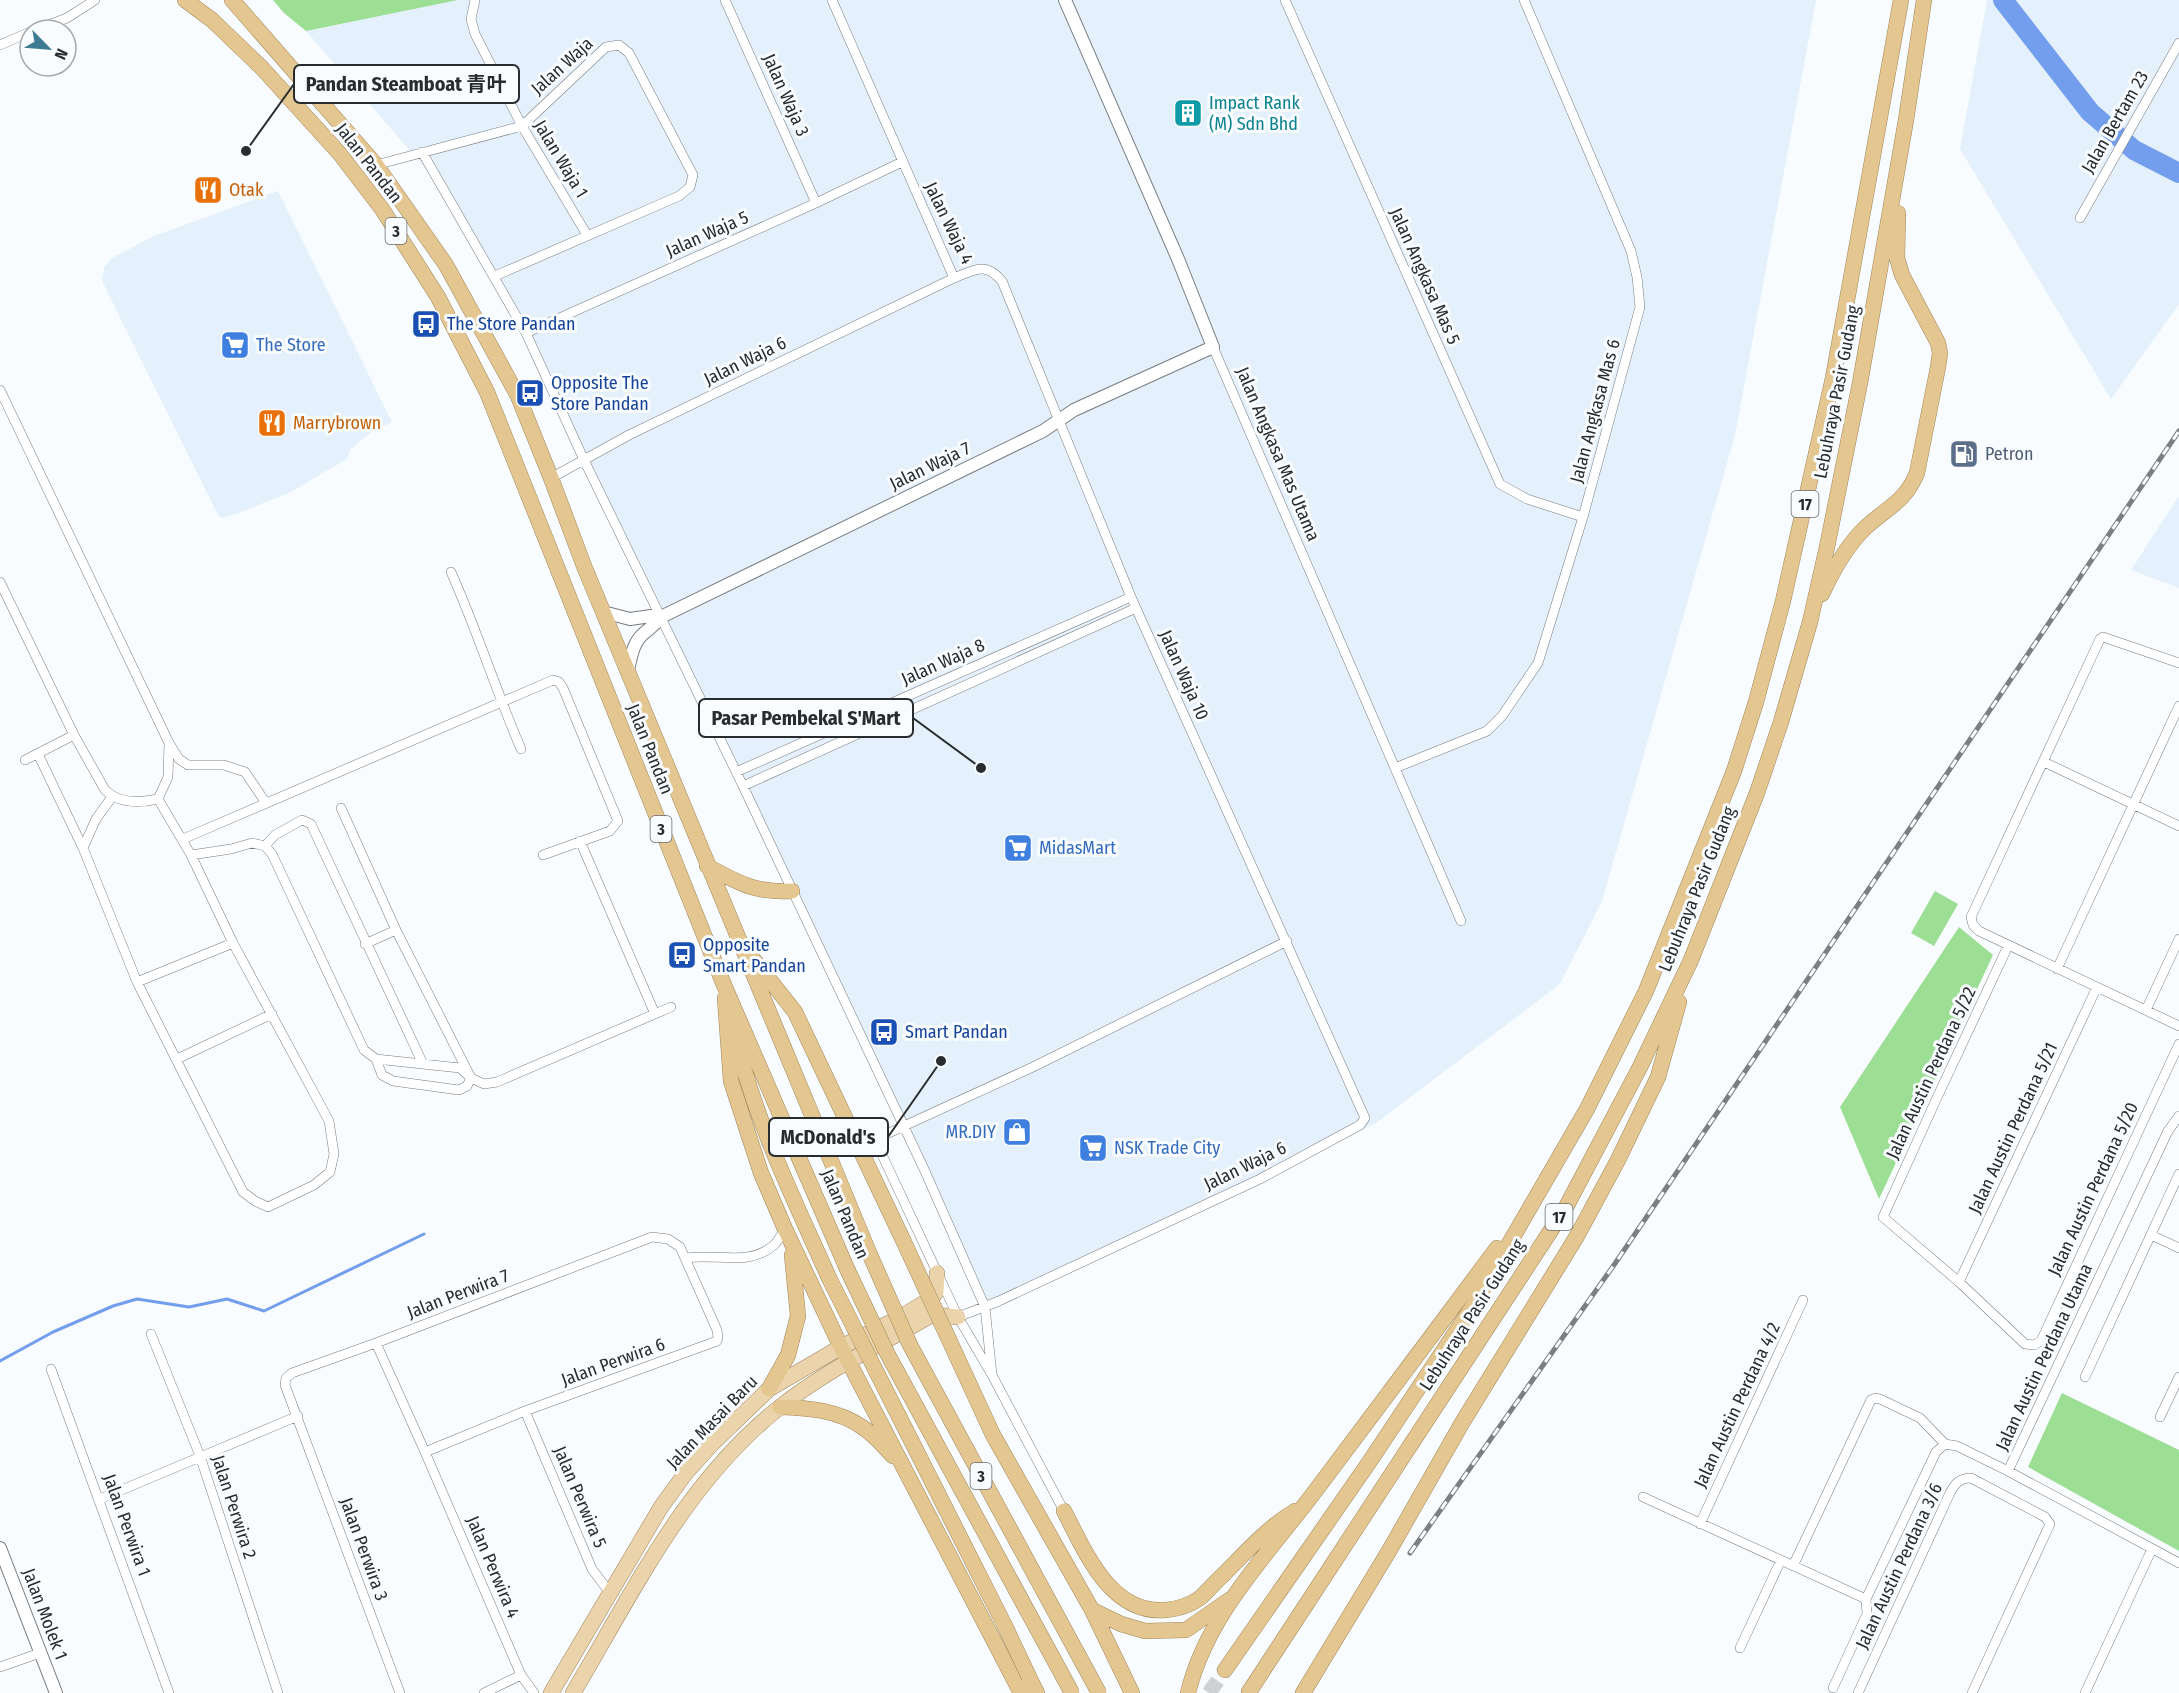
<svg xmlns="http://www.w3.org/2000/svg" width="2179" height="1693" font-family="'Fira Sans Condensed','Noto Sans SC',sans-serif">
<style>
.built{fill:#e4f0fb}
.green{fill:#9bde94}
.lines{fill:none;stroke-linecap:round;stroke-linejoin:round}
.stream{stroke:#729eed;stroke-width:3}
.river{stroke:#729eed;stroke-width:20}
.trunk-tunnel{stroke:#cfd2d4;stroke-width:15;stroke-dasharray:15 8;stroke-linecap:butt}
.minor-casing{stroke:#777c81;stroke-width:10}
.tertiary-casing{stroke:#777c81;stroke-width:14}
.primary-casing{stroke:#9f865c;stroke-width:16}
.trunk-casing{stroke:#9f865c;stroke-width:16}
.minor{stroke:#fff;stroke-width:9}
.tertiary{stroke:#fff;stroke-width:12}
.primary{stroke:#ebd4ac;stroke-width:15}
.trunk{stroke:#e4c690;stroke-width:15}
.rail-casing{stroke:#7c7f81;stroke-width:5}
.rail{stroke:#f9fcfe;stroke-width:3;stroke-dasharray:9;stroke-linecap:butt}
.trunk-bridge-casing{stroke:#9f865c;stroke-width:16;stroke-linecap:butt}
.trunk-bridge{stroke:#e4c690;stroke-width:15}
.labels{text-anchor:middle;stroke-width:6;stroke-linejoin:round;paint-order:stroke}
.shield{fill:#f9fcfe;stroke:#676a6c;stroke-width:1.5}
.shield-label{font-size:16px;font-weight:bold;fill:#292c2e}
.street-label{font-size:18px;fill:#292c2e;stroke:#f9fcfe}
.culture-label{font-size:18px;fill:#0d838f;stroke:#f9fcfe;text-anchor:start}
.food-label{font-size:18px;fill:#c56008;stroke:#f9fcfe;text-anchor:start}
.transit-label{font-size:18px;fill:#164399;stroke:#f9fcfe;text-anchor:start}
.shop-label{font-size:18px;fill:#366cbe;stroke:#f9fcfe;text-anchor:start}
.service-label{font-size:18px;fill:#4e5e75;stroke:#f9fcfe;text-anchor:start}
.leader{fill:none;stroke:#292c2e;stroke-width:2}
.callout-dot{fill:#292c2e;stroke:#f9fcfe;stroke-width:2}
.callout{fill:#f9fcfe;stroke:#292c2e;stroke-width:2}
.callout-label{font-size:20px;text-anchor:middle;font-weight:bold;fill:#292c2e}
</style>
<rect width="100%" height="100%" fill="#f9fcfe"/>
<path class="built" d="M458,0H1816L1735,435L1602,901L1560,984L1376,1123L986,1305L750,790L504,299L425,168L306,31Z
M1987,0H2179V304L2111,399L1960,149Z
M278,191L392,422L370,433L351,449L347,459L289,493L236,514L222,518L218,515L102,281L104,268L112,258L154,236Z
M2179,496V588L2131,570Z"/>
<path class="green" d="M273,0H458L306,31L284,13Z
M1935,891L1958,904L1934,946L1911,933Z
M1959,927L1993,955L1879,1199L1840,1107Z
M2062,1393L2179,1450V1551L2028,1467Z"/>
<g class="lines">
<path class="stream" d="M0,1361L53,1332L113,1306L137,1299L189,1307L227,1299L264,1311L424,1234"/>
<path class="river" d="M2003,0L2090,112L2134,150L2179,173"/>
<path class="trunk-tunnel" d="M1209,1693L1225,1670"/>
<g class="minor-casing">
<path id="minor" d="M475,0L471,19L475,34L522,126L587,235
M725,0L816,203
M832,0L954,278
M1285,0L1500,484L1527,499L1583,517
M36,30L67,18L95,0
M0,45L30,32
M422,152L526,333L584,460L743,786L924,1169L985,1307L992,1375
M376,165L522,126L606,47L619,45L629,53L693,175L690,187L679,196L495,276
M2080,218L2179,43
M526,333L816,203L902,162
M1213,347L1461,921
M0,390L169,743L179,759L188,765H224L245,772L266,803
M551,478L629,435L954,278C975,270 985,261 1002,281L1131,597L1365,1118L1360,1125L1260,1179L999,1301L958,1317
M451,572C477,630 496,691 521,749
M0,582L74,735L105,790C119,804 140,803 158,799
M2179,663L2103,637L2100,639L1971,917L1973,925L1979,931L2179,1026
M169,743L168,777L158,799L191,855L231,849L252,843L265,846L272,854L364,1050L376,1059L460,1068L471,1078L484,1084L497,1082L671,1007
M38,754L83,848L137,982L243,1192L255,1201L268,1207L314,1185L330,1172L334,1154L329,1121L233,943L191,855
M25,760L74,735
M2044,762L2179,826
M1395,768L1487,731L1502,716L1538,663L1583,517L1640,307L1637,277L1631,251L1524,0
M736,772L1131,597
M743,786L1136,608
M341,808L396,930L471,1078L467,1086L459,1090L393,1081L382,1075L376,1059
M183,839L553,680L559,682L563,688L618,821L610,831L543,855
M580,841L655,1014
M265,846L275,835L302,820L311,824L423,1064
M83,848L96,819L112,797
M365,944L396,930
M2008,946L1935,1102L1883,1217L1959,1282L2025,1344L2034,1345L2041,1341L2179,1044
M2057,969L2179,706
M137,982L233,943
M2146,1010L2179,939
M177,1059L272,1014
M2151,1235L2179,1248
M686,1258C716,1253 749,1267 774,1245C778,1241 782,1234 785,1229
M1959,1282L2097,987
M151,1334L200,1456L278,1693
M376,1343L425,1452L521,1675L534,1693
M51,1369L169,1693
M2085,1377L2179,1174
M525,1411L592,1569L610,1593
M2160,1417L2179,1377
M1945,1444L1957,1446L2008,1471L2179,1563
M2008,1471L2168,1131L2179,1116
M1643,1497L1866,1599
M100,1499L298,1416
M1064,1511L992,1375L958,1317L877,1144L880,1137L1033,1067L1287,941
M1700,1524L1803,1300
M1793,1566L1871,1400L1876,1398L1880,1399L1920,1418L1945,1444
M1740,1648L1781,1560
M0,1667L40,1653
M1833,1688L1867,1614L1866,1599L1936,1452L1945,1444
M400,1693L285,1385L286,1378L292,1373L376,1343L652,1237L668,1239L680,1247L717,1330L718,1337L717,1341L525,1411L425,1452
M484,1693L521,1675
M1858,1693L1950,1493C1955,1483 1960,1478 1971,1478L2045,1517L2050,1524L1972,1693
M2085,1693L2152,1549"/>
</g>
<g class="tertiary-casing">
<path id="tertiary" d="M603,612L630,619L651,616L661,617
M628,670C631,657 633,643 643,634C650,628 656,624 661,617L1043,431L1074,410L1213,347L1178,259L1065,0
M0,1548L56,1693"/>
</g>
<g class="primary-casing">
<path id="primary" d="M551,1693L661,1507L685,1474L711,1445L769,1389L841,1347L899,1318L932,1298L936,1292L937,1273
M573,1693C634,1591 685,1482 780,1407C825,1371 878,1346 928,1317L936,1315L958,1317"/>
</g>
<g class="trunk-casing">
<path id="trunk" d="M185,0L212,20L262,68L340,154L382,209L438,297L487,392L724,985L848,1271
M232,0L376,165L446,265L518,396L551,478L584,566L870,1255
M1822,594C1833,570 1847,545 1866,527C1888,507 1905,502 1917,473L1938,367L1940,353L1938,343L1902,275L1897,258L1898,213
M707,866C739,883 754,893 792,891
M750,955L795,1012L903,1240
M725,998L731,1081L761,1173L785,1229L841,1347L1021,1693
M735,1034C754,1119 794,1199 829,1278
M769,1389L788,1355L798,1316L792,1255
M780,1407C809,1408 838,1410 862,1427C874,1434 884,1447 893,1456
M993,1435L1092,1610L1132,1693
M1064,1511C1085,1551 1110,1615 1166,1610C1177,1609 1190,1605 1200,1598C1208,1591 1215,1582 1223,1575C1246,1552 1267,1528 1295,1511
M1092,1610L1121,1624L1145,1631L1186,1630L1229,1600
M1225,1670L1370,1461L1473,1306L1587,1109L1646,991L1734,771L1756,702L1783,601L1833,378L1901,0
M1029,1677L1037,1693
M1249,1692L1565,1209L1640,1067L1691,960L1757,793L1781,722L1810,622L1827,547L1860,383L1906,120L1924,0
M1188,1693C1207,1614 1269,1553 1316,1490C1377,1409 1437,1329 1497,1248
M1303,1693L1389,1551L1462,1423L1577,1236L1618,1160L1658,1077L1679,1002"/>
</g>
<use href="#minor" class="minor"/>
<use href="#tertiary" class="tertiary"/>
<use href="#primary" class="primary"/>
<use href="#trunk" class="trunk"/>
<g class="rail-casing">
<path id="rail" d="M1410,1553L1614,1265L2179,431"/>
</g>
<use href="#rail" class="rail"/>
<g class="trunk-bridge-casing">
<path id="trunk-bridge" d="M903,1240L993,1435
M870,1255L910,1345L1099,1693
M848,1271L887,1353L1072,1693
M829,1278L1004,1624L1029,1677"/>
</g>
<use href="#trunk-bridge" class="trunk-bridge"/>
</g>
<defs>
<g id="building-square" transform="scale(1.5)"><rect x="-9" y="-9" width="18" height="18" rx="4" fill="#0f9aa8" stroke="#f9fcfe"/><path d="M-4-6H4V6H1V3H-1V6H-4ZM-2.5-4.3h1.7v1.8h-1.7ZM.8-4.3h1.7v1.8H.8ZM-2.5-1h1.7V.8h-1.7ZM.8-1h1.7V.8H.8Z" fill="#fff"/></g>
<g id="restaurant-square" transform="scale(1.5)"><rect x="-9" y="-9" width="18" height="18" rx="4" fill="#e8710a" stroke="#f9fcfe"/><path d="M-5-6h1v4h1v-4h1v4h1v-4h1v5L-1.5 .5V6h-2V.5L-5-1ZM5-6V6H3V1.5H1.5Q1.5-4 5-6Z" fill="#fff"/></g>
<g id="bus-square" transform="scale(1.5)"><rect x="-9" y="-9" width="18" height="18" rx="4" fill="#1a4fb4" stroke="#f9fcfe"/><path d="M-5-6H5V4H4V6H2V4H-2V6H-4V4H-5ZM-3.5-4V0h7V-4ZM-3.5 1.2v1.5H-2V1.2ZM2 1.2v1.5H3.5V1.2Z" fill="#fff"/></g>
<g id="supermarket-square" transform="scale(1.5)"><rect x="-9" y="-9" width="18" height="18" rx="4" fill="#3f7fe0" stroke="#f9fcfe"/><path d="M-6-5.5h2.5l.6 2H6L4.5 2H-2.5L-4.4-4H-6ZM-1.5 3.2a1.3 1.3 0 1 0 .1 0ZM3 3.2a1.3 1.3 0 1 0 .1 0Z" fill="#fff"/></g>
<g id="fuel-square" transform="scale(1.5)"><rect x="-9" y="-9" width="18" height="18" rx="4" fill="#5c6f8a" stroke="#f9fcfe"/><path d="M-5.5-6h7V0h2V4h1.3V-2.5L3-4.5l.8-.8L6-3V5H2.5V1h-1V6h-7ZM-4.2-4.7v3.2H.2V-4.7Z" fill="#fff"/></g>
<g id="shop-square" transform="scale(1.5)"><rect x="-9" y="-9" width="18" height="18" rx="4" fill="#3f7fe0" stroke="#f9fcfe"/><path d="M-5-2.5h2.3a2.7 3.5 0 0 1 5.4 0H5L5.5 6h-11ZM-1.5-2.5h3a1.5 2.3 0 0 0-3 0Z" fill="#fff"/></g>
</defs>
<g fill-rule="evenodd">
<use href="#building-square" x="1188" y="113"/>
<use href="#restaurant-square" x="208" y="190"/>
<use href="#bus-square" x="426" y="324"/>
<use href="#supermarket-square" x="235" y="345"/>
<use href="#bus-square" x="530" y="393"/>
<use href="#restaurant-square" x="272" y="423"/>
<use href="#fuel-square" x="1964" y="454"/>
<use href="#supermarket-square" x="1018" y="848"/>
<use href="#bus-square" x="682" y="955"/>
<use href="#bus-square" x="884" y="1032"/>
<use href="#shop-square" x="1017" y="1132"/>
<use href="#supermarket-square" x="1093" y="1148"/>
</g>
<g class="labels">
<g class="shield">
<rect x="385.5" y="218" width="21" height="26" rx="4.5"/>
<rect x="1791.5" y="491" width="27" height="26" rx="4.5"/>
<rect x="650.5" y="816" width="21" height="26" rx="4.5"/>
<rect x="1545.5" y="1204" width="27" height="26" rx="4.5"/>
<rect x="970.5" y="1463" width="21" height="26" rx="4.5"/>
</g>
<g class="shield-label">
<text x="396" y="237">3</text>
<text x="1805" y="510">17</text>
<text x="661" y="835">3</text>
<text x="1559" y="1223">17</text>
<text x="981" y="1482">3</text>
</g>
<g class="street-label">
<text transform="translate(562 66) rotate(-42)" y="6">Jalan Waja</text>
<text transform="translate(786 95) rotate(66)" y="6">Jalan Waja 3</text>
<text transform="translate(2115 122) rotate(-60)" y="6">Jalan Bertam 23</text>
<text transform="translate(561 159) rotate(59)" y="6">Jalan Waja 1</text>
<text transform="translate(369 163) rotate(52)" y="6">Jalan Pandan</text>
<text transform="translate(949 223) rotate(64)" y="6">Jalan Waja 4</text>
<text transform="translate(707 234) rotate(-24)" y="6">Jalan Waja 5</text>
<text transform="translate(1425 276) rotate(66)" y="6">Jalan Angkasa Mas 5</text>
<text transform="translate(745 361) rotate(-26)" y="6">Jalan Waja 6</text>
<text transform="translate(1837 392) rotate(-79)" y="6">Lebuhraya Pasir Gudang</text>
<text transform="translate(1595 411) rotate(-75)" y="6">Jalan Angkasa Mas 6</text>
<text transform="translate(1278 454) rotate(67)" y="6">Jalan Angkasa Mas Utama</text>
<text transform="translate(930 466) rotate(-26)" y="6">Jalan Waja 7</text>
<text transform="translate(943 662) rotate(-24)" y="6">Jalan Waja 8</text>
<text transform="translate(1184 675) rotate(66)" y="6">Jalan Waja 10</text>
<text transform="translate(650 749) rotate(68)" y="6">Jalan Pandan</text>
<text transform="translate(1697 889) rotate(-68)" y="6">Lebuhraya Pasir Gudang</text>
<text transform="translate(1931 1073) rotate(-65)" y="6">Jalan Austin Perdana 5/22</text>
<text transform="translate(2013 1128) rotate(-65)" y="6">Jalan Austin Perdana 5/21</text>
<text transform="translate(1245 1166) rotate(-26)" y="6">Jalan Waja 6</text>
<text transform="translate(2093 1189) rotate(-65)" y="6">Jalan Austin Perdana 5/20</text>
<text transform="translate(845 1214) rotate(67)" y="6">Jalan Pandan</text>
<text transform="translate(458 1294) rotate(-21)" y="6">Jalan Perwira 7</text>
<text transform="translate(1472 1315) rotate(-57)" y="6">Lebuhraya Pasir Gudang</text>
<text transform="translate(2044 1357) rotate(-65)" y="6">Jalan Austin Perdana Utama</text>
<text transform="translate(613 1362) rotate(-20)" y="6">Jalan Perwira 6</text>
<text transform="translate(1737 1405) rotate(-65)" y="6">Jalan Austin Perdana 4/2</text>
<text transform="translate(712 1422) rotate(-46)" y="6">Jalan Masai Baru</text>
<text transform="translate(580 1497) rotate(67)" y="6">Jalan Perwira 5</text>
<text transform="translate(234 1507) rotate(72)" y="6">Jalan Perwira 2</text>
<text transform="translate(127 1525) rotate(70)" y="6">Jalan Perwira 1</text>
<text transform="translate(364 1549) rotate(70)" y="6">Jalan Perwira 3</text>
<text transform="translate(1899 1566) rotate(-65)" y="6">Jalan Austin Perdana 3/6</text>
<text transform="translate(493 1567) rotate(67)" y="6">Jalan Perwira 4</text>
<text transform="translate(45 1614) rotate(69)" y="6">Jalan Molek 1</text>
</g>
<g class="culture-label">
<text x="1209" y="109">Impact Rank<tspan x="1209" dy="21">(M) Sdn Bhd</tspan></text>
</g>
<g class="food-label">
<text x="229" y="196">Otak</text>
<text x="293" y="429">Marrybrown</text>
</g>
<g class="transit-label">
<text x="447" y="330">The Store Pandan</text>
<text x="551" y="389">Opposite The<tspan x="551" dy="21">Store Pandan</tspan></text>
<text x="703" y="951">Opposite<tspan x="703" dy="21">Smart Pandan</tspan></text>
<text x="905" y="1038">Smart Pandan</text>
</g>
<g class="shop-label">
<text x="256" y="351">The Store</text>
<text x="1039" y="854">MidasMart</text>
<text x="996" y="1138" text-anchor="end">MR.DIY</text>
<text x="1114" y="1154">NSK Trade City</text>
</g>
<g class="service-label">
<text x="1985" y="460">Petron</text>
</g>
</g>
<path class="leader" d="M246 151L294 84M981 768L913 718M941 1061L888 1137"/>
<g class="callout-dot">
<circle cx="246" cy="151" r="6"/>
<circle cx="981" cy="768" r="6"/>
<circle cx="941" cy="1061" r="6"/>
</g>
<g class="callout">
<rect x="294" y="65" width="225" height="38" rx="6"/>
<rect x="699" y="699" width="214" height="38" rx="6"/>
<rect x="769" y="1118" width="119" height="38" rx="6"/>
</g>
<g class="callout-label">
<text x="406" y="91">Pandan Steamboat 青叶</text>
<text x="806" y="725">Pasar Pembekal S'Mart</text>
<text x="828" y="1144">McDonald's</text>
</g>
<g transform="translate(48 48) rotate(115)"><circle r="28" fill="#f9fcfe" stroke="#a6a9ab" stroke-width="1.5"/>
<path d="M0-4.5L10 22L0 15L-10 22Z" fill="#3f7c93"/>
<text y="-9" font-size="16" font-weight="bold" text-anchor="middle" fill="#292c2e">N</text>
</g>
</svg>
